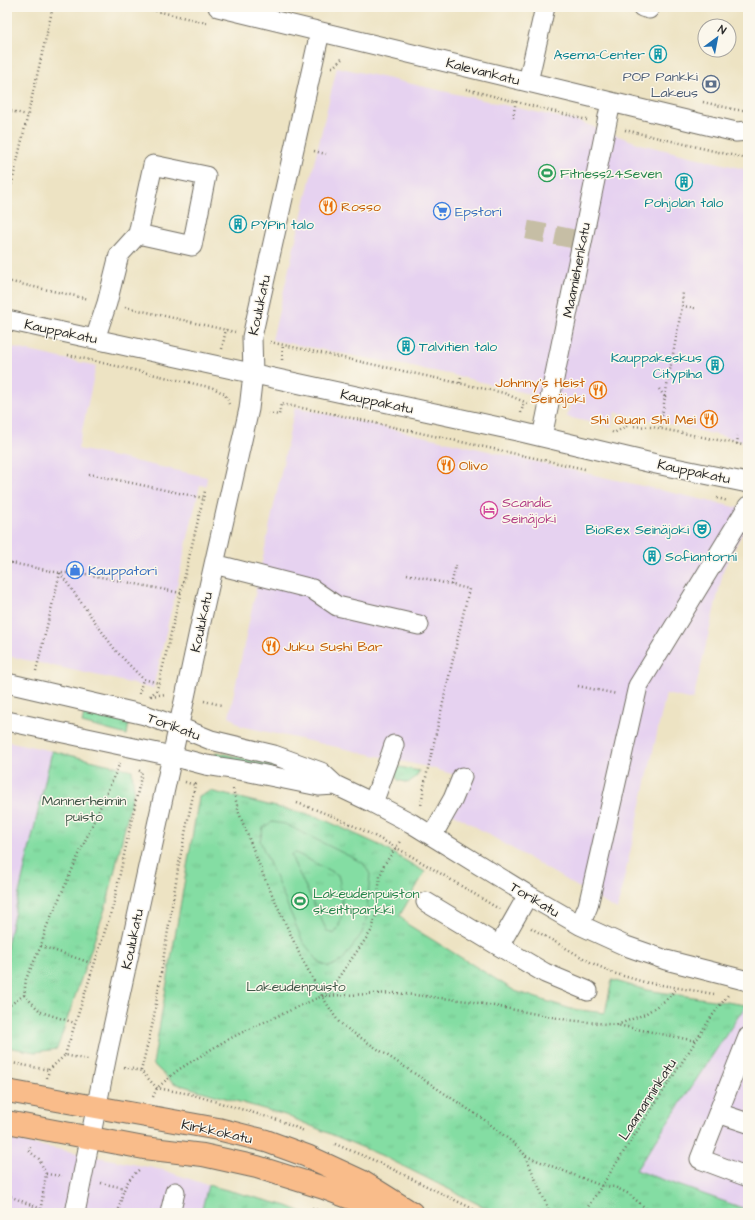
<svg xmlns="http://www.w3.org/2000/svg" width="755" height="1220" font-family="'Architects Daughter',sans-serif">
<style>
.built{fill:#e6d2f0}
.grass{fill:url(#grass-tufts);stroke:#588467}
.garden{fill:#84dda3;stroke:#588467;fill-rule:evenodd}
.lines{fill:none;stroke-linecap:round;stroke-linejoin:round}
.minor-tunnel{stroke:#c6bea5;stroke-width:19;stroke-dasharray:19 10;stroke-linecap:butt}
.minor-casing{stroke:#6f6b60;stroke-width:21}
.major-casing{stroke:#6f6b60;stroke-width:24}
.path{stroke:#6f6b60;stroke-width:2.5;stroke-dasharray:1 3;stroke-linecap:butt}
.minor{stroke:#fff;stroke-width:19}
.major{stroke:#f9bc8a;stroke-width:22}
.labels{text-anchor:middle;stroke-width:3;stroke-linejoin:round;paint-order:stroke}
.culture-label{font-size:14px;fill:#0d838f;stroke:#fbf7ec;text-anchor:end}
.street-label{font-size:14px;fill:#2b2b2b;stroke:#fbf7ec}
.service-label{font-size:14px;fill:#4e5e75;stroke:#fbf7ec;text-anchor:end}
.leisure-label{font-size:14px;fill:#27864d;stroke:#fbf7ec;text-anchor:start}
.food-label{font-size:14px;fill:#c56008;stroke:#fbf7ec;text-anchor:start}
.shop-label{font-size:14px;fill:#366cbe;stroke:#fbf7ec;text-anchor:start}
.hotel-label{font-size:14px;fill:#b23c85;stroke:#fbf7ec;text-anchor:start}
.park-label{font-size:14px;fill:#415849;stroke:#fbf7ec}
</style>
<defs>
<pattern id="grass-tufts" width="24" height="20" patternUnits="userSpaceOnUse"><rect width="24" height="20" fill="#84dda3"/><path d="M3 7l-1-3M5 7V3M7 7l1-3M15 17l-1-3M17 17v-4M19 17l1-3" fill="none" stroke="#72be8c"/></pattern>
</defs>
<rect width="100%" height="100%" fill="#fbf7ec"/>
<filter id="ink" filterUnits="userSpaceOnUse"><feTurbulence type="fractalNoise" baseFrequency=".025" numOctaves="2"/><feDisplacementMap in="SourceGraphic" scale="8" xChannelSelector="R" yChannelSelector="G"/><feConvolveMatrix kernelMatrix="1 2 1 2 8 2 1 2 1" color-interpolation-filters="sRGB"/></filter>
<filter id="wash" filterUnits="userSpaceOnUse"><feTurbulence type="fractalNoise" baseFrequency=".012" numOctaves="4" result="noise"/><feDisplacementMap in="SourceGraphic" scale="16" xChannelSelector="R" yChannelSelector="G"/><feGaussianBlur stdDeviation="0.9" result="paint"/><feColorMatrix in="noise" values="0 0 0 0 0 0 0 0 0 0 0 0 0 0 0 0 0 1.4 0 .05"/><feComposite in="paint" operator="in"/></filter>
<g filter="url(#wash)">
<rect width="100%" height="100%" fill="#ede3c3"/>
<path class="built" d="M337,67L580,122L640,144L748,170V442L615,412L611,427L567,417L570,404L449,374L272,340Z
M7,346L96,366L78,449L207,477L206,486L200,485L153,689L109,678L7,656Z
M295,407L748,510V522L724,568L693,700L666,694L617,910L447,810L462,777L428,767L241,726L229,716Z
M7,741L52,751L7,945Z
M746,1005H748V1210L636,1170Z
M7,1139L163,1170L208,1185L287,1206L305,1213H7Z"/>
<path class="grass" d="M85,710L129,721L127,735L82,723Z
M52,751L132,770L134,789L107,903L57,1049L35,1052L7,1047V945Z
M216,752L303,772L319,778L250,765L215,757Z
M395,766L419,771L416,777L408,783L398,780L394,773Z
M210,791L318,817L377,844L425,872L400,915L407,924L515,991L571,1009L605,1013L612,980L646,990L746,1005L636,1170L748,1210V1213H496L383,1156L285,1115L173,1083L153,1064L199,797Z
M208,1185L287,1206L305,1213H201Z"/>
<path class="garden" d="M272,822L285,824L363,863L370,874L366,921L362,933L342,961L329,967L320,963L303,942L260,841L263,828ZM296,853L338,875C342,887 344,914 339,926C338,929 336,931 334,934L327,931L294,863L291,854Z"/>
</g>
<g filter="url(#ink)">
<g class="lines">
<path class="minor-tunnel" d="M527,230L574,239"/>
<g class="minor-casing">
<path id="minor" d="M218,7L611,102L736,132L748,131
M642,7L649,9
M528,82L545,7
M7,320L517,431L656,464L748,483
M95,339L107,303L119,255L138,234L192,246L206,176L153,165L138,234
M542,437L611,102
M214,564L312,589L337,606L419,625
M7,683L145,715L179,727L211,740L274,755L321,772L335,785L373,803L411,823L528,895L580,925L626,946L666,960L748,981
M7,721L172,756L206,765L245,771L319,786L335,785
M373,803L391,754L394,745
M432,836L453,799L462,777
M528,895L499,946L545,973L588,991
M426,902L499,946
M580,925L588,906L638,686L748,506
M748,1037L700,1159L748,1177
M718,1113L748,1123
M75,1213L108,1050L185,697L201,622L249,409L253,374L252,337L320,32
M170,1213L175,1192"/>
</g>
<g class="major-casing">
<path id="major" d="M7,1091L218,1129L266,1141L307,1156L361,1181L412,1213
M7,1122L144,1148L203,1155L257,1167L324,1188L361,1202L395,1213"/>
</g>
<path class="path" d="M140,7L207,23
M745,7L748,27
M332,67H333L343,58
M466,89L587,120
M703,102L737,110H747
M7,110L27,115
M513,118L516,100
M625,130L748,159
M314,151L326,154
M7,204L53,7
M7,281L89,299
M682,306L695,308
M125,307L235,332
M270,342L504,393L529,404
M222,349L226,329
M68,355L213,388L225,394L229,404
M282,360L283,344
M460,383L461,377
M659,389L665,397L660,429
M665,397L682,306L683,291
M268,413L279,415L281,404L329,413L585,469
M521,413L524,402
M612,432L614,433L627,426L652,427L748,446
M737,444L738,436
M89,474L203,498
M717,498L728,501
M7,562L60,573H81L181,593
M60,573L116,651L143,679L159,683
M407,574L469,589L424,786L421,806
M451,585L456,565
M36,671L60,573
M578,686L617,694
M139,694L143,679
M150,696L156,691L159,683L205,491
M151,696L166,694
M204,701L221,705
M185,782L195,785
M233,789L239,813L264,877L300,955L322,996L334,1015L339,1022L349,1030L486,1121L517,1146L525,1155L550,1213
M297,803C370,827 434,870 499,909
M531,928L590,962L613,973L644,982L714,994
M41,946L94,964
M24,995L41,1012L75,1023
M322,996L396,993L468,1001L568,1020L617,1025L696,1041
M7,1007L24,995L26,979L41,946L46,928L120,763
M617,1025L645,1014L666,1000L677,988
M65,1055L113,906L142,772L138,770
M7,1062L49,1070
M124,1067L141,1071L157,1088L190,1094L281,1121L304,1131
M141,1071L153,1022L179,863L195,785L197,783
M47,1078L49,1070L65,1055L88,1060
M153,1097L157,1088L178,1070L223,1042L249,1029L322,996L336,981L372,930L376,915L380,876L384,865L401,840
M335,1144L378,1162L481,1213
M30,1147L29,1151L39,1159L46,1174L40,1213
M526,1156L602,1186L615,1187L629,1194L651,1213
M46,1174L62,1176
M101,1183L124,1188
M7,1195L41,1209
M312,1208L325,1213
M118,1213C123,1192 123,1183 140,1169
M584,1213L712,1016L728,995"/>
<use href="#minor" class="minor"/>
<use href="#major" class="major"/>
</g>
</g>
<defs>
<g id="building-ring" transform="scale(0.9)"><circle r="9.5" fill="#fbf7ec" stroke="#0f9aa8" stroke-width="1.5"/><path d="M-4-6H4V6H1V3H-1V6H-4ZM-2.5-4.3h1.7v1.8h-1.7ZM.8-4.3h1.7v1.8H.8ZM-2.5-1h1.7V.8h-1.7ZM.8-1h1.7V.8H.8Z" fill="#0f9aa8"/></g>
<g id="bank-ring" transform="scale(0.9)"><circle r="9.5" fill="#fbf7ec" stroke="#5c6f8a" stroke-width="1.5"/><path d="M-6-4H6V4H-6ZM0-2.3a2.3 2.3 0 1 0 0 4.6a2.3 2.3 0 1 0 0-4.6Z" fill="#5c6f8a"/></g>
<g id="stadium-ring" transform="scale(0.9)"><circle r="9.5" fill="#fbf7ec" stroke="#2e9e5b" stroke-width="1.5"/><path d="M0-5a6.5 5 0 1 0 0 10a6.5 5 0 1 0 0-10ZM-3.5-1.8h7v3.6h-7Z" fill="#2e9e5b"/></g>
<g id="restaurant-ring" transform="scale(0.9)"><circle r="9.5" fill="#fbf7ec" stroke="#e8710a" stroke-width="1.5"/><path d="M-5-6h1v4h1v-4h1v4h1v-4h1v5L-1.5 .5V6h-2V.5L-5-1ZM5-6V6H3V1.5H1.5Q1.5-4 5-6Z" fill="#e8710a"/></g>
<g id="supermarket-ring" transform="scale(0.9)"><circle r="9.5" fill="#fbf7ec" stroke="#3f7fe0" stroke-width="1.5"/><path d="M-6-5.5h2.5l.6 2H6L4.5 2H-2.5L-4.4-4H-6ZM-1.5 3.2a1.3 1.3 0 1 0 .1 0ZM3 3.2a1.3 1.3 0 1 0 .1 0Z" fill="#3f7fe0"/></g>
<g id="hotel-ring" transform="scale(0.9)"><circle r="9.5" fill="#fbf7ec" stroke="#d1479c" stroke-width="1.5"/><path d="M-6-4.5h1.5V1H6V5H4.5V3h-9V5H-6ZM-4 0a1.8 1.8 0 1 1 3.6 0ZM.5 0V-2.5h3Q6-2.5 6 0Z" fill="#d1479c"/></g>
<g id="theatre-ring" transform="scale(0.9)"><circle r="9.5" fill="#fbf7ec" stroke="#0f9aa8" stroke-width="1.5"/><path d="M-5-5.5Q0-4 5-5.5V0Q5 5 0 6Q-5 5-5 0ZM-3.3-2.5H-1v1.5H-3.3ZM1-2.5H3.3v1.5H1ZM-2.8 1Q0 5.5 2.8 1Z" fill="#0f9aa8"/></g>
<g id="shop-ring" transform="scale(0.9)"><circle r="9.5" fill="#fbf7ec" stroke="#3f7fe0" stroke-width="1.5"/><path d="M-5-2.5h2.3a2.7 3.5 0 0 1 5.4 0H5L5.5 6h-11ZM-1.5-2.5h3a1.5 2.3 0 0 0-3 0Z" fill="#3f7fe0"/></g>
</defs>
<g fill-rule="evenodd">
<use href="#building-ring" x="658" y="54"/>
<use href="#bank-ring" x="711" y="84"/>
<use href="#stadium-ring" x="547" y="173"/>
<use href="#building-ring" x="684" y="182"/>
<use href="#restaurant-ring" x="328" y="206"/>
<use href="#supermarket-ring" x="442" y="211"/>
<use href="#building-ring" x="238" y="224"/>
<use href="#building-ring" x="406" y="346"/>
<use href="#building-ring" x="715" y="365"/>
<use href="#restaurant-ring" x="598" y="390"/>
<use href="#restaurant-ring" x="709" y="419"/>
<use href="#restaurant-ring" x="446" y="465"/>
<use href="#hotel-ring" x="489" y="510"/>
<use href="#theatre-ring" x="702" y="529"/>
<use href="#building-ring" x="652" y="556"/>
<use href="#shop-ring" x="75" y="570"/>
<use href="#restaurant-ring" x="271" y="646"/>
<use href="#stadium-ring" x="300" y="901"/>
</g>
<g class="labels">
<g class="culture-label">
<text x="645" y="59">Asema-Center</text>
<text x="684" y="207" text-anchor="middle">Pohjolan talo</text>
<text x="251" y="229" text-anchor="start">PYPin talo</text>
<text x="419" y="351" text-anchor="start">Talvitien talo</text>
<text x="702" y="362">Kauppakeskus<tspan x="702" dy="16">Citypiha</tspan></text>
<text x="689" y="534">BioRex Seinäjoki</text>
<text x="665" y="561" text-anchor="start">Sofiantorni</text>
</g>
<g class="street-label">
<text transform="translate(483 71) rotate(14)" y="5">Kalevankatu</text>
<text transform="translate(576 270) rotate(-79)" y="5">Maamiehenkatu</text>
<text transform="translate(259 305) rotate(-78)" y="5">Koulukatu</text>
<text transform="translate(61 331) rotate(12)" y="5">Kauppakatu</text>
<text transform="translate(377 401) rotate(12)" y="5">Kauppakatu</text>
<text transform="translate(694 471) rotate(12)" y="5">Kauppakatu</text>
<text transform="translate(201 622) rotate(-78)" y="5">Koulukatu</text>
<text transform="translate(174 726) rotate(20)" y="5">Torikatu</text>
<text transform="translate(535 899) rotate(31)" y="5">Torikatu</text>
<text transform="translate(132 939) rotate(-78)" y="5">Koulukatu</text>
<text transform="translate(647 1099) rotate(-57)" y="5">Laamanninkatu</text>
<text transform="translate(217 1131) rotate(12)" y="5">Kirkkokatu</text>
</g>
<g class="service-label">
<text x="698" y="81">POP Pankki<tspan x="698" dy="16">Lakeus</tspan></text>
</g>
<g class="leisure-label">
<text x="560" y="178">Fitness24Seven</text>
<text x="313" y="898">Lakeudenpuiston<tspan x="313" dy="16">skeittiparkki</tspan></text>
</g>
<g class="food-label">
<text x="341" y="211">Rosso</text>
<text x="585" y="387" text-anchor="end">Johnny's Heist<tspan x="585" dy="16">Seinäjoki</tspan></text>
<text x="696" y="424" text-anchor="end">Shi Quan Shi Mei</text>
<text x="459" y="470">Olivo</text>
<text x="284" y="651">Juku Sushi Bar</text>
</g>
<g class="shop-label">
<text x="455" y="216">Epstori</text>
<text x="88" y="575">Kauppatori</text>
</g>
<g class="hotel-label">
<text x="502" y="507">Scandic<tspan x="502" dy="16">Seinäjoki</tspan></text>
</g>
<g class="park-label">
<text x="84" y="805">Mannerheimin<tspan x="84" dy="16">puisto</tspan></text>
<text x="296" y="991">Lakeudenpuisto</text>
</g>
</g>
<rect width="755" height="1220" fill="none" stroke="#fbf7ec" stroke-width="24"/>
<g transform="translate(717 38) rotate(32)"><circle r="19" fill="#fbf7ec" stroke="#a8a59f"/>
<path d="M0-3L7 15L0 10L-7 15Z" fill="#1f6fb2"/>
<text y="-6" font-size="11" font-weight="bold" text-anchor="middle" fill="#2b2b2b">N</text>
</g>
</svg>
